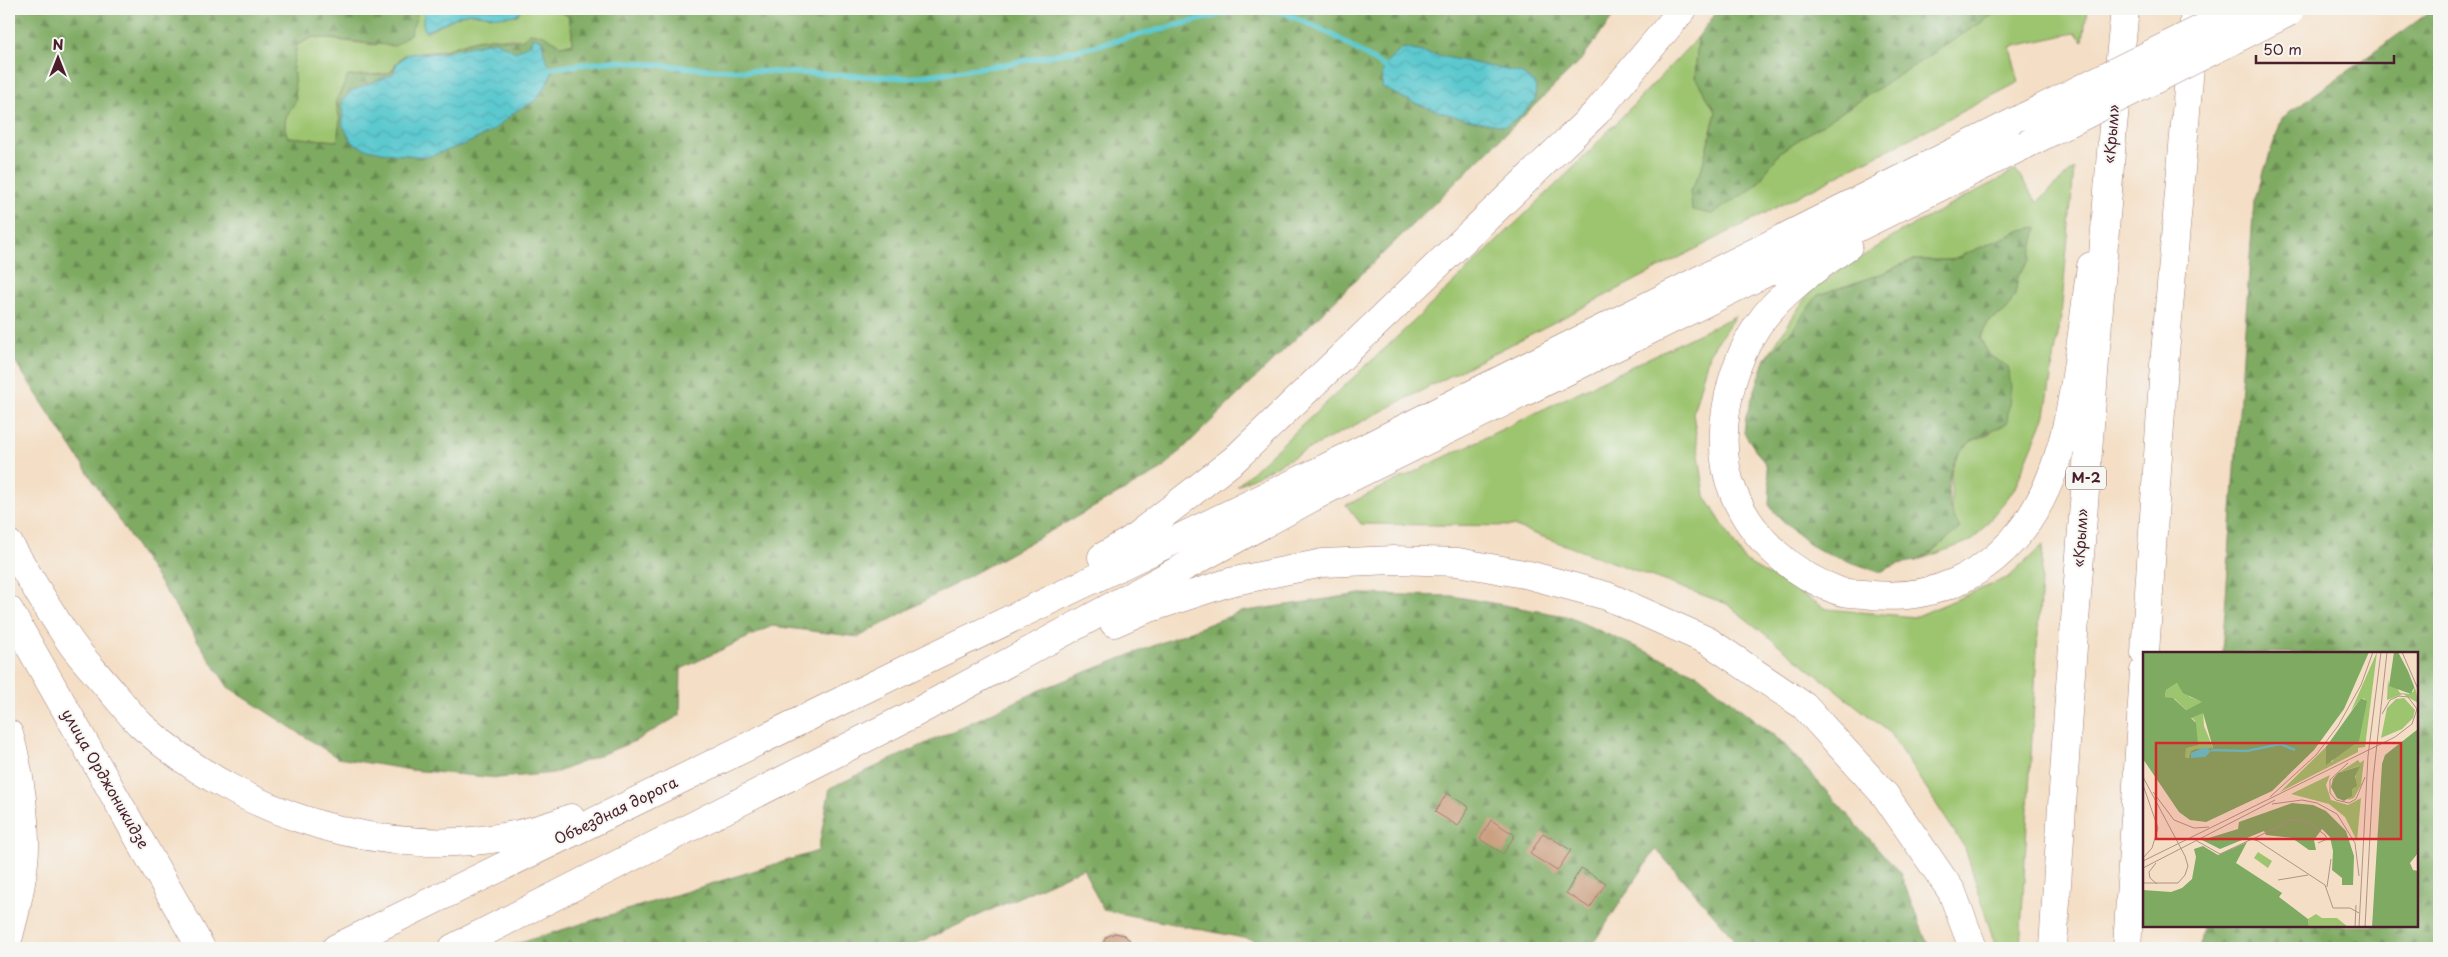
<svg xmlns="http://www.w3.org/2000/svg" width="2448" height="957" font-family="'Playpen Sans',sans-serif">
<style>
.green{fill:#9dc570;stroke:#74724e}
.forest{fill:url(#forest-firs);stroke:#646446}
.water{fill:url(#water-waves);stroke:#52747d}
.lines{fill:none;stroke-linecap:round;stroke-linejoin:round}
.stream{stroke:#5bc9cf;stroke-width:5.5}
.building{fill:#c99c7b}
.major-casing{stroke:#9f7f78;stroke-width:29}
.highway-casing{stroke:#9f7f78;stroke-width:29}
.major{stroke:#fff;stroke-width:28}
.highway{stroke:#fff;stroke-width:28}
.major-bridge-casing{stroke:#9f7f78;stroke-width:29;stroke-linecap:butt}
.major-bridge{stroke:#fff;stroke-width:28}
.labels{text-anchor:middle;stroke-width:4;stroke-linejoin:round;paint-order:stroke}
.shield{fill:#f6f6f2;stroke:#7e6067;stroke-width:1}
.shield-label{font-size:14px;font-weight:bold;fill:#4a1f2b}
.street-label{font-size:15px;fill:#4a1f2b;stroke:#f6f6f2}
.inset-river{fill:none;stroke:#5bc9cf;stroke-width:2.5}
.inset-road{fill:none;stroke:#b09288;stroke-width:1}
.view{fill:#d62828;fill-opacity:0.15;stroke:#d62828;stroke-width:2.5}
.inset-edge{fill:none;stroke:#4a1f2b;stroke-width:2.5}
</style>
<defs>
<pattern id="forest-firs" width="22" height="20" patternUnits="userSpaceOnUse" patternTransform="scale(1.25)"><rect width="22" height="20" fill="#7eaa62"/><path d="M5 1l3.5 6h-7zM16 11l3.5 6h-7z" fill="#698a51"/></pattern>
<pattern id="water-waves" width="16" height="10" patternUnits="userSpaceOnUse" patternTransform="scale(1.25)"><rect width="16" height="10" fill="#5bc9cf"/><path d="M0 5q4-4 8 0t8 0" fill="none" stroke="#51acb2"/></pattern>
</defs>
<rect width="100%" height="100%" fill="#f6f6f2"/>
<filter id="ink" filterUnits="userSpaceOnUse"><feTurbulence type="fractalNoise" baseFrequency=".02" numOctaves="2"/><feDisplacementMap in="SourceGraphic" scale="10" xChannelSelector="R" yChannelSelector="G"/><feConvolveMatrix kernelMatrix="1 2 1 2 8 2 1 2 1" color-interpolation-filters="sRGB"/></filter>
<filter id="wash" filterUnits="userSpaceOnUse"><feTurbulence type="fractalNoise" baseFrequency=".0096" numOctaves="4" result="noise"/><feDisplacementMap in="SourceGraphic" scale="20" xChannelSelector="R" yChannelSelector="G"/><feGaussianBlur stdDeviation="1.12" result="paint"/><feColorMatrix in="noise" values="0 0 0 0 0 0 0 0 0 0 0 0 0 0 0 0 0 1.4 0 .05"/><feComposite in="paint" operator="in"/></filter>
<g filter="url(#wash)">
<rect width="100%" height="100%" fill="#f4dfc6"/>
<path class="green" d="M414,9H424L426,32L461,15L470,13L517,15L522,9H555L568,16L572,31V43L562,46L553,41L492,38L476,40L441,51L404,55L397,62L392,71L385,74L348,76L336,101L340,120L338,141L288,137C281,122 287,114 295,101L293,65L297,45L313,37L375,45L417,16Z
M2002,9H2087L2083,41L2075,33L2010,47L2019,82L1237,486L1413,322L1575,166L1698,37L1695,77L1716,112L1701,171L1690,191L1755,187L1781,151Z
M2074,169L2061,316L2045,415L2014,490L1973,540L1916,561L1932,552L1951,510V472L1957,454L1972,441L1991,433L2007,367L1989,355L1980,338L1989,321L2006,311L2015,295L2018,276L2030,260L2036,227L2022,230L1951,260H1912L1876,276L1818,295L1794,328L1766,358L1811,289L1904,230L2016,170L2037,202Z
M1735,316L1709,354L1693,413L1705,496L1745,561L1827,609L1915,617L2009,577L2043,545L2020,948H1996L1965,848L1889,732L1727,604L1513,526L1361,524L1346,505Z"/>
<path class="forest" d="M9,9H414L417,16L410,34L395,46L313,37L297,45L293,65L296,101C287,114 281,122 288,137L337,141L340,120L336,101L348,76L385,74L392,71L397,62L404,55L441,51L476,40L492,38L520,41L530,33L544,35L562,46L572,43V31L568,16L555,9H1619L1580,61L1161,470L859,637L772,626L681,669L680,715L635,741L555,773L498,778L411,770L338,758L228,687L9,352Z
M1719,9H2002L1781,151L1755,187L1712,214L1692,210L1690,191L1701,171L1716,112L1695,77L1698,37Z
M2434,9H2439V948H2200L2202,926H2417V653H2222L2254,201L2282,118Z
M2037,227L2030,260L2018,276L2015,295L2006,311L1989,321L1980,338L1989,355L2007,366L2011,385L2007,423C1995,431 1983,434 1972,441C1951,454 1944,488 1951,511C1953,517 1957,523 1960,528L1932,552L1916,561L1898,564L1879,572L1825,553L1809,544L1781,520L1769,505L1770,485L1766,465L1744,433L1746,416L1766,358L1794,328L1818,295L1876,276L1912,260H1951L2022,230Z
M1360,594L1452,596L1566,616L1697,674L1782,742L1900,873L1929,948H1736L1733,937L1656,849L1590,948H1363L1356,944L1293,948L1103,910L1083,868L907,948H503L818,851L830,788L1045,688L1240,612Z"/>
<path class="water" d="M424,9H522L517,15L499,17L470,13L461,15L425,32L423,23Z
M531,37L542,40L544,53L552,72L548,82L535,101L516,111L492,131L466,144L427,157L392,154L363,148L352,142L343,126L342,102L351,91L393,74L397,63L408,54L441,53L495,41L516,52L532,42Z
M1403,48L1521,73L1536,84L1535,101L1519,117L1506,126C1462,120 1421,109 1382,87L1383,66Z"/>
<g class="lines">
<path class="stream" d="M550,68L614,61L707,69L909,78L1007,64L1078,50L1238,10L1283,12L1333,35L1383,66"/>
</g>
<g id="blocks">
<path class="building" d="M1447,793L1469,807L1458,826L1435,812Z
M1491,820L1515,835L1503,854L1480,839Z
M1543,833L1571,850L1557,871L1530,854Z
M1581,868L1606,883L1590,908L1566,893Z
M1115,933L1124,935L1131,942L1132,948H1101L1106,937Z"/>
</g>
</g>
<g filter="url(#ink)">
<use href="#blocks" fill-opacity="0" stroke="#9f7f78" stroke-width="1"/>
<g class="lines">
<g class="major-casing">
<path id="major" d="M1848,246C1815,269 1781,292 1758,325C1728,370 1712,443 1734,494C1752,538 1792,574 1836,590C1844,594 1855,593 1863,594C1930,603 1989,577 2028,521C2074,455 2079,345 2091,266
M9,544C29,576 49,611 71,643C83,660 99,676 112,692C122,703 131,716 142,726C253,827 428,875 571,818
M1102,557L1131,540L1235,459L1596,113L1683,9
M9,610L201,948
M1114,623L1141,611L1230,582L1323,563L1394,560L1458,562L1529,575L1607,596L1708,641L1804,706L1885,795L1952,892L1973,948
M9,734C19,768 24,805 25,841C26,866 16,911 9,936
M336,948L896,674L1321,470L2026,116
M453,948L915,713L1330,488L2025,145"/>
</g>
<g class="highway-casing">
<path id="highway" d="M2145,653L2164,365L2195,9
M2053,948L2068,712L2113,126L2125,9
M2127,948L2144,671"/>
</g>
<use href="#major" class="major"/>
<use href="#highway" class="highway"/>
<g class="major-bridge-casing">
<path id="major-bridge" d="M2026,116L2241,9
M2025,145L2289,12"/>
</g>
<use href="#major-bridge" class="major-bridge"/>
</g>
</g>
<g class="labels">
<rect class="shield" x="2066" y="466.5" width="40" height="23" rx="4"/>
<g class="shield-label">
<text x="2086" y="483">М-2</text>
</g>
<g class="street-label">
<text transform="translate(2112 134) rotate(-85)" y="5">«Крым»</text>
<text transform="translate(2081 538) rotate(-86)" y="5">«Крым»</text>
<text transform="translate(105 779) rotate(60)" y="5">улица Орджоникидзе</text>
<text transform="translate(616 811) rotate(-26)" y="5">Объездная дорога</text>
</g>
</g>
<g transform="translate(2143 652)">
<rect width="275" height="275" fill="#f4dfc6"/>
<path d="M234,0L222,95L215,96V100L137,140L183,95L184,109L189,110L191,107L222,47L218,46L208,59ZM265,19L273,39L275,51L260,42L244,48L245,27L246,34L254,36L257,41L267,42L271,39ZM34,31L47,45L60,50L43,58L32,47L22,45L23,38ZM261,46L272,58L270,66L259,77L238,86L244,56L253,47ZM60,60L61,74L70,96L57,97L47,106L42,105V96L53,89L52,69L48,65ZM215,108L217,111L221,108L218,133L211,146L205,148L216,114L195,121ZM187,123L183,133L188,148L205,153L218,146L214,189L202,165L186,152L148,142ZM115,200L129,209L125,216L111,206ZM173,262L179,266H194L205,275H166L165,267Z" fill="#9dc570"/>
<path d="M0,0H226L201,57L171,98L129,139L63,170L47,168L36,160L0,107ZM34,31L40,41L59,50L43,58L30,46L22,45L23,38ZM60,61L70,96L53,97L48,99L46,106L42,105L43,96L55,93L53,71L48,66ZM251,0H255L265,19L271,35L268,42L246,34ZM218,46L224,49L216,89L183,113V95ZM275,77V201L267,211L270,218L275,219V275H229L239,112L242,103ZM217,114L212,125L214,134L209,137V144L201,149L194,146L188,135L190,127L195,121ZM149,151L170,153L183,159L203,179L211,204L210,233H199V226L189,218L190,199L187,185L179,177L171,188L173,198H166L149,186L123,183L121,179L77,197L59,188L95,177L96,170ZM104,190L93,211L139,241L136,245L165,267L166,275H0V238L28,240L39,236L49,227L53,205L51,197L60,194L75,203Z" fill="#7eaa62" fill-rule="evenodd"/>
<path d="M62,95L68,99L62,105L48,106V101Z" fill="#5bc9cf"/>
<path class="inset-river" d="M68,98L104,99L137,92L152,98"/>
<path class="inset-road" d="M259,0L275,37M205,111L187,128V141L193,148L206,151L213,147L222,125M0,125L42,204L45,214L42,223L35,231H0M0,133L15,176L9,196L0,206M10,140L31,168L51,176L66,175M127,145L173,103L195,74L218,33L230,0M129,152L159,148L174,151L194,162L212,191L216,224M110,187L148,168H157L166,171L182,183L184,187L175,191M54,189L77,202L109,187L115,189L182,233L190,256H207L216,261M0,209L252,85L269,72L274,57L265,45L256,44L247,48L239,62M13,211L6,220L7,226L14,232M0,216L132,148M135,228L165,223M184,235L188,207M212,275L213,253M216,275L225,104L238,0M222,275L230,128L244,0"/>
<path class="view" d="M13,91H258V187H13Z"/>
<rect width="275" height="275" class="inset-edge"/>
</g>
<rect width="2448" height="957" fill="none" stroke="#f6f6f2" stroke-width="30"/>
<g transform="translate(58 58)" stroke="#f6f6f2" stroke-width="4" paint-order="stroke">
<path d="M0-4L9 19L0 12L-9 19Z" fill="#4a1f2b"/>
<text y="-8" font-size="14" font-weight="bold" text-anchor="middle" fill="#4a1f2b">N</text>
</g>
<path d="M2256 55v8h138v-8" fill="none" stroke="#4a1f2b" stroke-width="2.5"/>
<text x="2263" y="55" font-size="15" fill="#4a1f2b" stroke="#f6f6f2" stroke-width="4" paint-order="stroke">50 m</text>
</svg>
